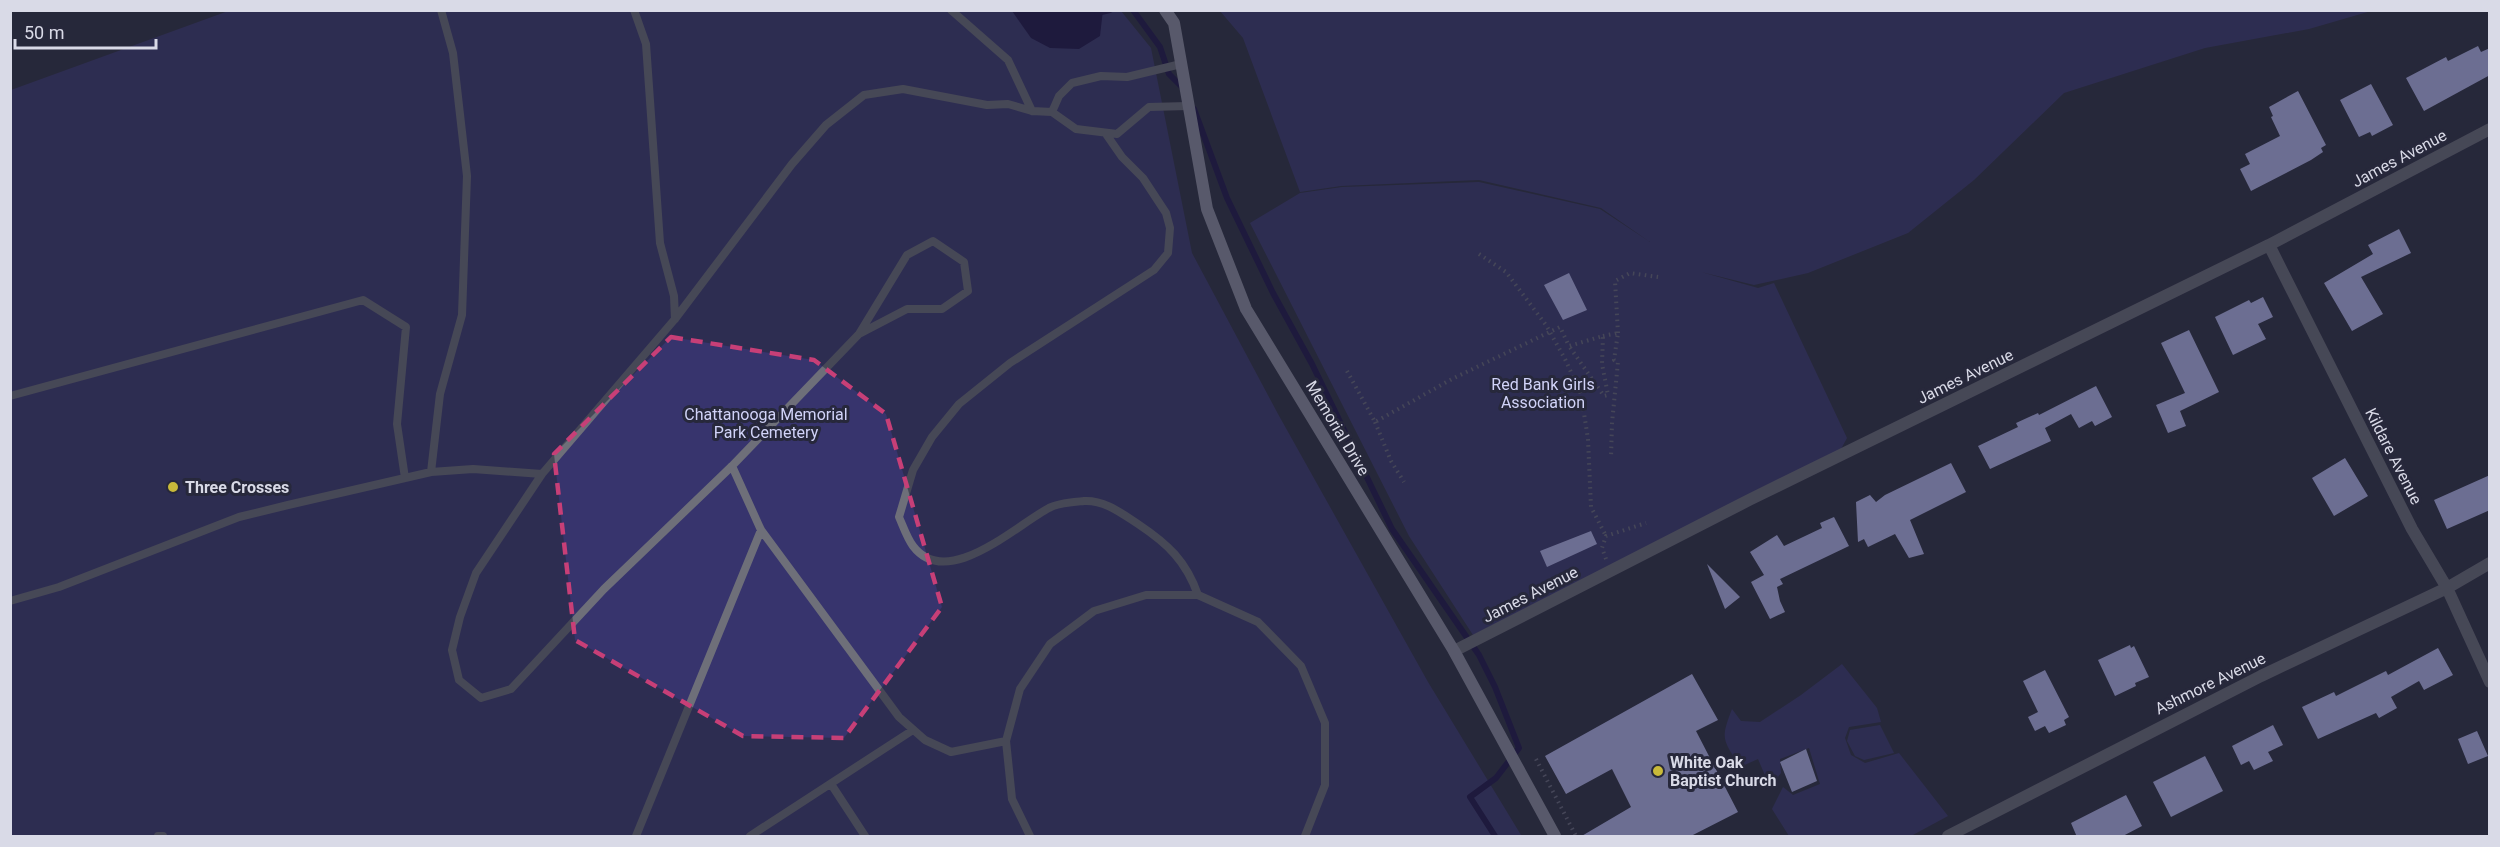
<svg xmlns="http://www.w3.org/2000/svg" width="2500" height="847" font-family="Roboto,sans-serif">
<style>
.green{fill:#37346d}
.water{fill:#150942}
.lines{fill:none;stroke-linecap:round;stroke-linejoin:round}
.stream{stroke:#150942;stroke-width:6}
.building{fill:#c2c4fd}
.path{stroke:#6b6c7c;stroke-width:4;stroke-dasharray:1.5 4.5;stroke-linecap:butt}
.lane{stroke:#6e6f79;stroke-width:8}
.street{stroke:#6e6f79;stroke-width:12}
.secondary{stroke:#9596a6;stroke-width:12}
.marked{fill:none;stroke:#c73f77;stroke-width:4.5;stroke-dasharray:12 8;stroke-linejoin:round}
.poi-dot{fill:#c9ba3a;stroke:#27283b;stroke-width:2}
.labels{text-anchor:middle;stroke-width:6;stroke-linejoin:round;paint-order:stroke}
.street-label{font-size:16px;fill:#d9dae7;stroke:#27283b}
.park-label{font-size:16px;fill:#d1d3f8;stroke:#27283b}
.poi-label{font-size:16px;font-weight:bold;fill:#d9dae7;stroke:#27283b;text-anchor:start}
</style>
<rect width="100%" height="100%" fill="#27283b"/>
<path class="green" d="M231,10L1121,11L1151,48L1192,253L1278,414L1428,682L1521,835L11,836V90Z
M1220,11H2371L2309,29L2205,48L2064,93L1974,180L1908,233L1808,273L1754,285L1701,272L1758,288L1774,283L1847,438L1841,449L1473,635L1409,536L1250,223L1300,193L1342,187L1479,182L1600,209L1650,242L1601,208L1479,180L1341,186L1300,192L1243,38Z
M1842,664L1877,708L1881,722L1849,727L1845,738L1851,755L1865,763L1899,753L1948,816L1911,836H1789L1772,809L1783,787L1793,795L1820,784L1809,748L1780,759L1781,773L1770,787L1758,759L1740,767C1723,739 1720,740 1732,709L1741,721L1760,722L1801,695Z
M1880,725L1894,753L1864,760L1855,756L1847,741L1850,730Z"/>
<path class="water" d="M1103,10L1100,36L1079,49L1050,48L1031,38L1012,11Z"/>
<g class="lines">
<path class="stream" d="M1133,10L1160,47L1169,74L1184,89
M1097,13L1110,10
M1194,109L1227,198L1273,293L1312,364L1392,529L1479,655L1495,687L1519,748L1496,778L1470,797L1495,836"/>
</g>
<path class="building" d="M2478,46L2481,52L2490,48V75L2424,111L2406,78L2446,57L2448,61Z
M2371,84L2393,125L2372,136L2370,132L2359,137L2340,100Z
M2298,91L2326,145L2321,148L2323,152L2311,160L2251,191L2240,169L2250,164L2245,154L2280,136L2271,117L2273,116L2269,107Z
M2399,229L2411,253L2361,277L2383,314L2352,331L2324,283L2373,254L2368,245Z
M1569,273L1587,310L1563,320L1544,285Z
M2263,297L2273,317L2258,324L2266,339L2233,355L2215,317L2249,300L2251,303Z
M2189,330L2219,392L2180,411L2186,426L2168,433L2156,405L2185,393L2161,343Z
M2096,386L2112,417L2095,426L2092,421L2079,428L2071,414L2045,428L2051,441L1990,469L1978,446L2018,427L2016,423L2038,413L2039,415Z
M2345,458L2368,496L2334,516L2312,478Z
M1951,463L1966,492L1910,520L1924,554L1909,558L1895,534L1868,547L1864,539L1858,542L1856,502L1870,495L1876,502L1885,495Z
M2490,475V510L2447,529L2434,500Z
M1834,517L1849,546L1780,579L1783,584L1777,587L1780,601L1785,612L1770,619L1751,582L1764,575L1750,552L1777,535L1784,546L1822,528L1820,523Z
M1591,531L1597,544L1547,567L1540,551Z
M1707,564L1740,597L1725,609Z
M2130,645L2131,648L2134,646L2149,677L2135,683L2136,686L2115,696L2098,660Z
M2438,648L2453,675L2424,690L2419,681L2391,697L2397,708L2379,718L2376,713L2318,739L2302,707L2334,692L2336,696L2386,671L2388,675Z
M2045,670L2069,717L2064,720L2066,725L2049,733L2045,726L2035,731L2028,717L2038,712L2023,681Z
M1692,674L1718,720L1696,731L1738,812L1689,837H1580L1631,807L1612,769L1566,794L1545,756Z
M2273,725L2283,745L2268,752L2273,761L2254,770L2249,761L2241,765L2232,746Z
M2477,731L2488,756L2468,764L2458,739Z
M1806,749L1817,781L1792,792L1780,762Z
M2205,756L2223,791L2171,817L2153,782Z
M2126,795L2142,826L2121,837H2077L2071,823Z"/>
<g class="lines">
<path class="path" d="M1479,254L1506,272L1546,325L1565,359L1581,394L1588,439L1591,507L1606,536
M1618,333L1615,281L1630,273L1658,277
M1603,336L1618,333L1614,360L1618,362L1612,423L1611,458
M1347,371L1375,422L1452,379L1560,327L1569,346L1603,336L1602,364L1608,395L1604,396L1569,346
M1375,422L1391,461L1404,482
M1606,559L1602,548L1606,536L1646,523
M1536,759L1576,836"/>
<path class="lane" d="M634,10L646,44L660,243L674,296L675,319
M951,10L1008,60L1032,111
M1181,64L1127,77L1101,76L1072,83L1059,96L1052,112L1076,129L1117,134L1149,107L1188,106
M1106,134L1122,157L1143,178L1166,213L1170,228L1168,253L1154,270L1010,363L959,404L932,437L913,470L899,517C903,526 907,538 913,546C947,591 1015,526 1049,508C1057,503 1074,502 1084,501C1105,500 1121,513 1138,524C1168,544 1186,561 1198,595
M10,396L363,300L406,327L397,424L405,478
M732,466L761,530L899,717L925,740L951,752L1006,741
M431,472L440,394L462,315L467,176L453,53L441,10
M542,474L476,573L460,617L452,650L459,680L481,698L511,689L604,589L732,466L859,334L907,255L933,241L964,262L968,291L942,309H907L859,334
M10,601L59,587L239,517L288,505L431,472L473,469L542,474L675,319L792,164L826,125L864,95L903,89L987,105L1008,104L1032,111L1052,112
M831,784L865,836
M158,836H163
M636,836L761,530
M750,836L913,730
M1030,836L1012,799L1006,741L1020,689L1050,644L1094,611L1146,595H1198L1258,622L1301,666L1325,723V785L1305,836"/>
<path class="street" d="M2269,245L2412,529L2447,588L2490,682
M1454,651L1749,500L2269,245L2490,129
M1948,836L2261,676L2447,588L2490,563"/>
<path class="secondary" d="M1165,10L1174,23L1207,209L1246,309L1454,651L1555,836"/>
</g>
<path d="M0 0H2500V847H0ZM671,337L814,360L886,414L942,607L844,738L743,736L575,640L554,454Z" fill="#27283b" fill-opacity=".55" fill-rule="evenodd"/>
<path class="marked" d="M671,337L814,360L886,414L942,607L844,738L743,736L575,640L554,454Z"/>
<g class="poi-dot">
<circle cx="173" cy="487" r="6"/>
<circle cx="1658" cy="771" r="6"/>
</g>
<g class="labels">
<g class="street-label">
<text transform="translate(2399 158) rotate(-28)" y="6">James Avenue</text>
<text transform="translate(1965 376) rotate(-26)" y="6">James Avenue</text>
<text transform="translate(1338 428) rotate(59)" y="6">Memorial Drive</text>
<text transform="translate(2394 456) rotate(63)" y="6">Kildare Avenue</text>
<text transform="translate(1530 594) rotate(-27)" y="6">James Avenue</text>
<text transform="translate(2210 683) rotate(-26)" y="6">Ashmore Avenue</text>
</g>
<g class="park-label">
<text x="1543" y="390">Red Bank Girls<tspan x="1543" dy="18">Association</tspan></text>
<text x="766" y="420">Chattanooga Memorial<tspan x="766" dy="18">Park Cemetery</tspan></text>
</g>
<g class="poi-label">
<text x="185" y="493">Three Crosses</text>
<text x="1670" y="768">White Oak<tspan x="1670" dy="18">Baptist Church</tspan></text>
</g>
</g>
<rect width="2500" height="847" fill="none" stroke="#d9dae7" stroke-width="24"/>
<path d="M15 39v9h141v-9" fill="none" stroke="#d9dae7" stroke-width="3"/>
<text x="24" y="39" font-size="18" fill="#d9dae7" stroke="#27283b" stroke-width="4.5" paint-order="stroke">50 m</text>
</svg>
